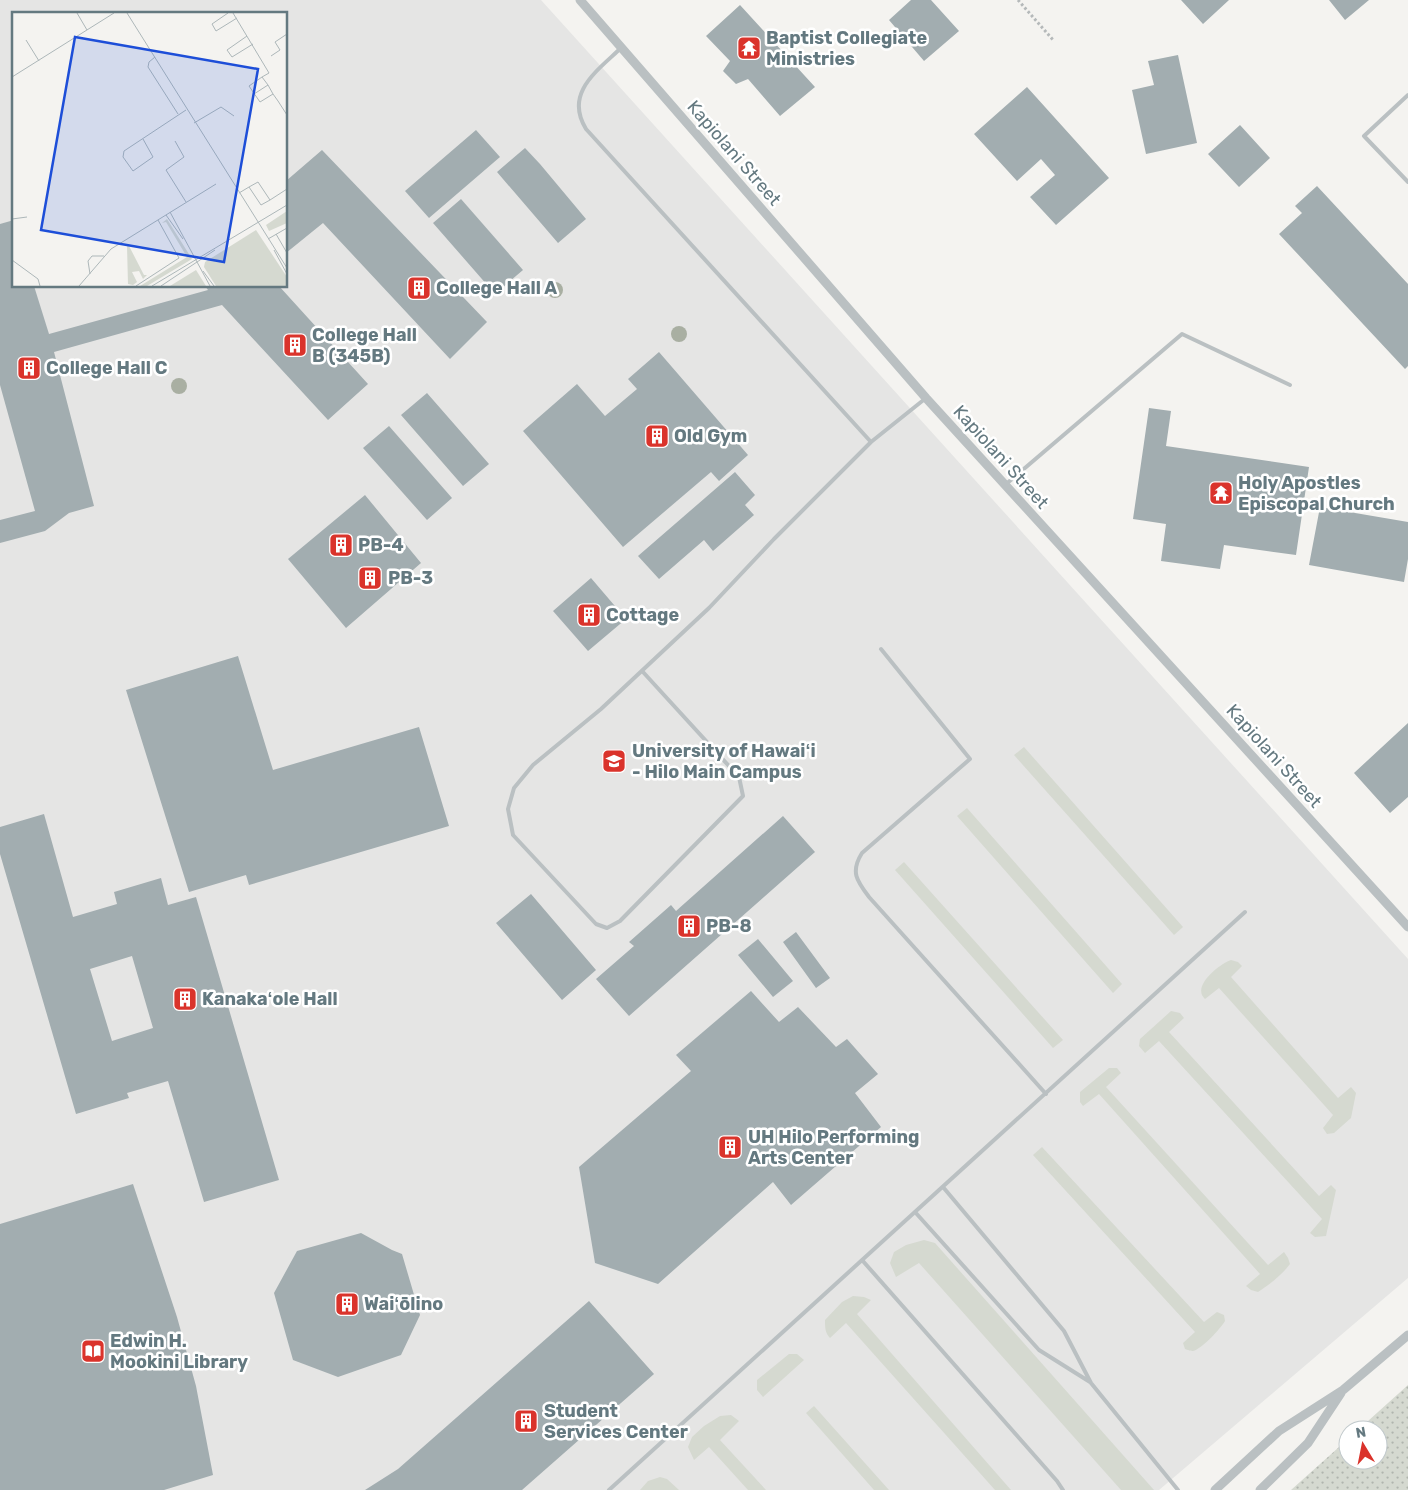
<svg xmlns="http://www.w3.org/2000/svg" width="1408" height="1490" font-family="Rubik,sans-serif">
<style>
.built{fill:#e5e5e4;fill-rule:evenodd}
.grass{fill:#d5d9d0}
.park{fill:url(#park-dots)}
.building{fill:#a2adb0;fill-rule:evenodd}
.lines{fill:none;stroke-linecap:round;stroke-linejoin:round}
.path{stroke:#b5b9ba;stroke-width:3;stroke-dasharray:2.5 2.5;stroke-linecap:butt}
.service{stroke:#bac0c2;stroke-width:4}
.tertiary{stroke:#bac0c2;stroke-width:9}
.tree{fill:#a9afa2}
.labels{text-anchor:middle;stroke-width:5;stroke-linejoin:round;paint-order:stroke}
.poi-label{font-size:18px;font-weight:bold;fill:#647980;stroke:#fff;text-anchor:start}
.street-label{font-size:18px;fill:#647980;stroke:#fff}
.inset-road{fill:none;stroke:#adb7b9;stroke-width:1}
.view{fill:#1d4ed8;fill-opacity:0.15;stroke:#1d4ed8;stroke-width:2.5}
.inset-edge{fill:none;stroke:#647980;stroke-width:2.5}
</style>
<defs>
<pattern id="park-dots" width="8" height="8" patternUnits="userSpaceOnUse" patternTransform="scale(1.25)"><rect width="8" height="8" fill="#d5d9d0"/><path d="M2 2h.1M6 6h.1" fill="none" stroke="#b0b5ae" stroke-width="1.8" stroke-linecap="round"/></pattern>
</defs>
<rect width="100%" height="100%" fill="#f4f3f0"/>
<path class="built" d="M0,0H541L1408,959V1278L1159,1490H0ZM14,14H286V286H14Z"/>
<path class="grass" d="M1024,747L1183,927L1174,935L1014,755Z
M967,808L1122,984L1113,993L957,816Z
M904,862L1063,1040L1053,1048L895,870Z
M1231,960L1238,962L1242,966L1231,977L1338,1098L1351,1087L1356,1093L1351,1118L1334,1133L1327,1134L1323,1128L1333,1115L1219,988L1205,999C1191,987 1219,964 1231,960Z
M1171,1011L1180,1013L1184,1018L1169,1032L1319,1196L1331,1185L1336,1190L1326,1236L1315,1237L1310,1233L1322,1219L1159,1041L1145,1053L1139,1046L1140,1039Z
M1109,1068H1117L1121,1073L1106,1087L1268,1265L1284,1252L1288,1258L1290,1264C1282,1275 1269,1285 1258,1292L1251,1290L1246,1286L1260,1274L1099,1094L1083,1106L1080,1102V1092Z
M1042,1147L1204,1322L1217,1312L1224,1315L1225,1321C1221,1328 1202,1349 1193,1351C1192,1351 1187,1350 1185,1349L1183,1343L1195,1332L1033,1155Z
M924,1240L935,1243L1154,1490H1121L919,1263L896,1277L890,1263L894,1252L906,1245Z
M853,1296L864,1297L871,1300L857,1314L1011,1490H995L846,1323L830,1338C825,1333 825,1327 825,1320L842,1302Z
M789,1354H797L804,1360L763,1397L757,1390V1380Z
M814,1406L889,1490H874L806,1413Z
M731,1415L739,1421L720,1440L766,1490H748L709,1447L694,1460L688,1447L692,1437L704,1426L720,1416Z
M660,1477L667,1479L679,1490H640L648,1481Z"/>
<path class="park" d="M1408,1385V1490H1291L1348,1439V1460H1378V1430H1358Z"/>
<path class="building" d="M911,0H931L959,31L924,61L889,20Z
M1181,0H1229L1203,24Z
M1329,0H1369L1345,20Z
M740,5L815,87L780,116L748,79L736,84L723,71L730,61L706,36Z
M1178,55L1197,143L1146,154L1132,90L1154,85L1148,61Z
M1027,87L1109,178L1056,225L1030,197L1055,175L1041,159L1017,181L974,134Z
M1240,125L1270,158L1239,187L1208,154Z
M476,130L500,157L429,218L405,191Z
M525,148L540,164L586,219L558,243L497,172Z
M322,150L487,322L450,359L323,223L286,253V181Z
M1317,186L1408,284V366L1405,369L1279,234L1302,213L1295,206Z
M461,199L523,270L495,294L433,223Z
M14,220V286H34L49,334L208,290L205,286H279L368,384L328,420L222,305L54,352L94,506L69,513L45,531L0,543V520L35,511L0,385V224Z
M659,352L748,455L719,481L711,472L623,547L523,431L577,384L605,416L637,389L628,379Z
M427,393L489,464L463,486L401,415Z
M1149,408L1171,411L1166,446L1309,467L1296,555L1224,545L1220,569L1161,561L1166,524L1133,519Z
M389,426L452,498L427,520L363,448Z
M735,472L755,495L745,505L754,515L713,551L704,540L659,579L638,556Z
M365,495L421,563L346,628L288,559Z
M1320,507L1408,522V559L1404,582L1309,565Z
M591,578L626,619L588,651L553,611Z
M238,656L273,770L419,727L449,826L249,885L246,875L189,892L126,690Z
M1408,723V797L1390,813L1354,773Z
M44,814L73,917L117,904L114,892L161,878L168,905L196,897L279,1180L204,1202L168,1081L127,1093L129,1098L76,1114L0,854V827ZM132,956L153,1028L112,1041L90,969Z
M783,816L815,852L629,1016L596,979L634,946L629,942L671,905L676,911Z
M531,894L596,970L562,1000L496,923Z
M796,932L830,978L816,988L783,942Z
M758,939L793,981L773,997L738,955Z
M751,991L779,1022L798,1007L836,1047L847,1039L878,1074L855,1093L881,1127L791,1205L773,1182L658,1284L595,1263L579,1167L691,1071L676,1055Z
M133,1184L177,1317L196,1386L213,1475L164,1490H0V1224Z
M361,1233L392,1250L402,1254L420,1315L401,1355L338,1377L293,1360L274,1293L297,1251Z
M589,1301L654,1374L522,1490H365L398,1469Z"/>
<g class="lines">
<path class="path" d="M1018,0L1054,41"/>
<path class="service" d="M621,48C597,71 564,93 586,129L871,442
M1408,95L1364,136L1408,182
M1005,485L1182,334L1290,385
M881,649L970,759L862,853C850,872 857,881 869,897L1046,1094
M643,672L739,777L743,796L620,921L607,928L596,924L513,835L508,809L514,788L533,765L601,709L709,608L774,539L871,442L926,398
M943,1187L1064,1331L1091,1383L1178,1490
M915,1212L1039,1350L1090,1382
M862,1260L1057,1481L1063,1490
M609,1490L1245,912"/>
<path class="tertiary" d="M580,0L926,398L1408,927
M1215,1490L1279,1431L1343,1390L1408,1335
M1260,1490L1308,1443L1341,1393"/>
</g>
<g class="tree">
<circle cx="555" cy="290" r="8"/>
<circle cx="679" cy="334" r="8"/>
<circle cx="179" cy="386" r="8"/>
</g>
<defs>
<g id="temple-square" transform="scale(1.25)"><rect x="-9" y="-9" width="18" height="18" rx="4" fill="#da332b" stroke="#fff"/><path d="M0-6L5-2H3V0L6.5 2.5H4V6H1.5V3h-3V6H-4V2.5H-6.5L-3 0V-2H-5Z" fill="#fff"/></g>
<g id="building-square" transform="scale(1.25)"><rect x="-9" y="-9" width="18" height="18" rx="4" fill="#da332b" stroke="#fff"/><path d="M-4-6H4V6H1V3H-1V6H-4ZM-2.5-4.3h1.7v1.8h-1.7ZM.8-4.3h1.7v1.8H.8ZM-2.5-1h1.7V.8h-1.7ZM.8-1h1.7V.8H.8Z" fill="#fff"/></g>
<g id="university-square" transform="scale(1.25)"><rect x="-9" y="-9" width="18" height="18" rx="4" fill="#da332b" stroke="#fff"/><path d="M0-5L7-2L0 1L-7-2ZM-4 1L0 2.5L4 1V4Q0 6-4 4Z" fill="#fff"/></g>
<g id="library-square" transform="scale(1.25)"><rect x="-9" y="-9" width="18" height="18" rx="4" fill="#da332b" stroke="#fff"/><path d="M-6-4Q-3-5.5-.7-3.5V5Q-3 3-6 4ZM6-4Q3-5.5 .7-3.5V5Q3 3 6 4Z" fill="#fff"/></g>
</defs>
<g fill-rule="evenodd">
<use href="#temple-square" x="749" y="48"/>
<use href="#building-square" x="419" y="288"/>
<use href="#building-square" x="295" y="345"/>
<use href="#building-square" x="29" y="368"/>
<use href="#building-square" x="657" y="436"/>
<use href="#temple-square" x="1221" y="493"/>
<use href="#building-square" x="341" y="545"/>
<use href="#building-square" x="370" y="578"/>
<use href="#building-square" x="589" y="615"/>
<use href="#university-square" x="614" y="761"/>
<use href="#building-square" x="689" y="926"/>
<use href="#building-square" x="185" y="999"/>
<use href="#building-square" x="730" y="1147"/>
<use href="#building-square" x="347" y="1304"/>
<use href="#library-square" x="93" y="1351"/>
<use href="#building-square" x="526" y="1421"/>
</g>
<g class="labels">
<g class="poi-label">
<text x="766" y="44">Baptist Collegiate<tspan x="766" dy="21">Ministries</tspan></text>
<text x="436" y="294">College Hall A</text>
<text x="312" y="341">College Hall<tspan x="312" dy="21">B (345B)</tspan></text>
<text x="46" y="374">College Hall C</text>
<text x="674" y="442">Old Gym</text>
<text x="1238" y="489">Holy Apostles<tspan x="1238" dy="21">Episcopal Church</tspan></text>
<text x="358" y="551">PB-4</text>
<text x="388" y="584">PB-3</text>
<text x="606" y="621">Cottage</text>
<text x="632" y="757">University of Hawaiʻi<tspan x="632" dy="21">- Hilo Main Campus</tspan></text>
<text x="706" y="932">PB-8</text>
<text x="202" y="1005">Kanakaʻole Hall</text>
<text x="748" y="1143">UH Hilo Performing<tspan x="748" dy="21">Arts Center</tspan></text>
<text x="364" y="1310">Waiʻōlino</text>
<text x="110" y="1347">Edwin H.<tspan x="110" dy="21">Mookini Library</tspan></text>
<text x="544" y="1417">Student<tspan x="544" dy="21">Services Center</tspan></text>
</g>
<g class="street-label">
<text transform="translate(734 153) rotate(49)" y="6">Kapiolani Street</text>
<text transform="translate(1001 457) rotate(48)" y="6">Kapiolani Street</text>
<text transform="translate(1274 756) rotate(48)" y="6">Kapiolani Street</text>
</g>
</g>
<g transform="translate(12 12)">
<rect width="275" height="275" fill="#f4f3f0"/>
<path d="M275,199V211L257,219L254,213ZM155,207L180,247L135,274H128L175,245L154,210L150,211ZM112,232H116L132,263H135L131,267L127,259L120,260L125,270L121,273L116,272L115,234Z" fill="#d5d9d0"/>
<path d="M184,258L194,274H158Z" fill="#d5d9d0"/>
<path d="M244,218L275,265V274H204L192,255L193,250Z" fill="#d5d9d0"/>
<path class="inset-road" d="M65,1L75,18M115,1L275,256M216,1L200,12L204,19L225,6M221,1L257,61L250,65M235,24L215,38L220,45L241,32M14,28L27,49M259,44L268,38L263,30L275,22M143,45L137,50L136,55L166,102M0,65L102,1M242,82L256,73M261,82L248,90L237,74L250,65L256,73L261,82L266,89L275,103M182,111L209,95L222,104M131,127L141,145L121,159L111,145L112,139L174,98M163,129L172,145L154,158L174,190M227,181L237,175L246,170L258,188L249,193L237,175M258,188L275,177M158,200L198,274M154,203L171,227M0,207L15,205M264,222L275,241M256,227L275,216M262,238L275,262M0,248L26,267L28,274M191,259L202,274M78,262L76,249L80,244H92M67,274L99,237L204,172M124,274L167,246L146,208M140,274L275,193M149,274L203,238"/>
<path class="view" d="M63,25L246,57L212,250L29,218Z"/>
<rect width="275" height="275" class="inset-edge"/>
</g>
<g transform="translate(1363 1445) rotate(350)"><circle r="24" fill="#ffffff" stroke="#c1c9cc"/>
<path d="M0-4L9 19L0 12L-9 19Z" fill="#da332b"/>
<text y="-8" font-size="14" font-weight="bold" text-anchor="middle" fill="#647980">N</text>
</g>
</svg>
